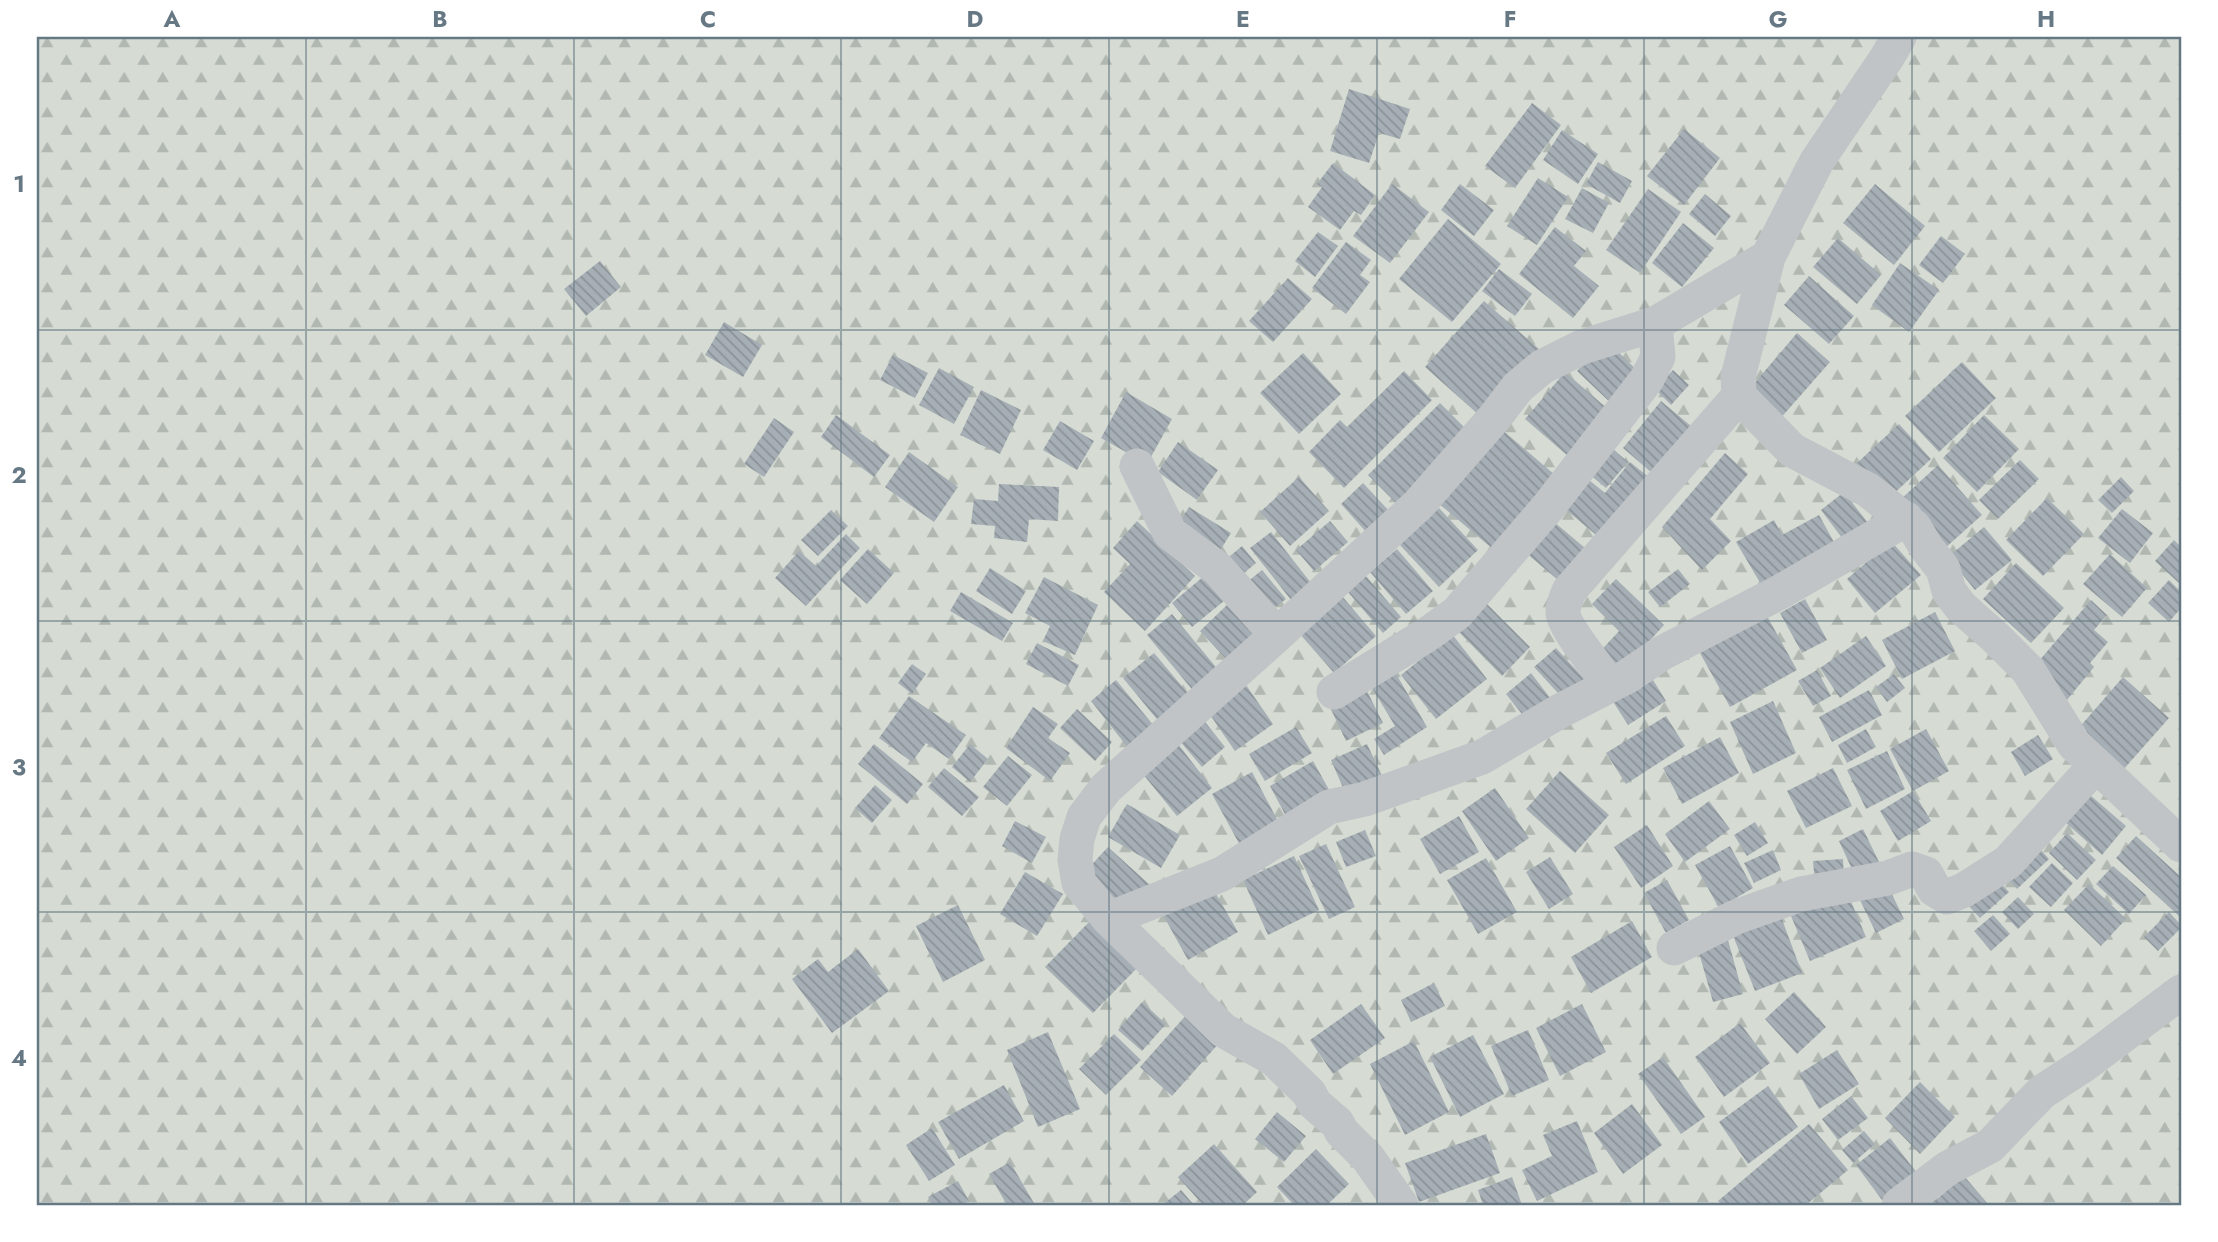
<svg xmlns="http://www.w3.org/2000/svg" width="2218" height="1242" font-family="Jost,sans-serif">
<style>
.forest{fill:url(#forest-firs)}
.building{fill:url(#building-back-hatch)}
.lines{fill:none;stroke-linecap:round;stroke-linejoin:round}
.street{stroke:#c0c4c7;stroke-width:35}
.grid{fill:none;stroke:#667884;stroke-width:2;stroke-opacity:0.55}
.neatline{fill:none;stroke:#667884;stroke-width:2.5}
.grid-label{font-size:23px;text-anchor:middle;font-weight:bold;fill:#667884}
</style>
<defs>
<pattern id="forest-firs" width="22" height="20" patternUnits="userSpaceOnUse" patternTransform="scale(1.75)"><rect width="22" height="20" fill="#d6dcd3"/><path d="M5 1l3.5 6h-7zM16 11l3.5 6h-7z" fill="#b1b7b1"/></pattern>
<pattern id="building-back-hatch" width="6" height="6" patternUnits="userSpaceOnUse" patternTransform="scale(1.75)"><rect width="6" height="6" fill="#a6afb5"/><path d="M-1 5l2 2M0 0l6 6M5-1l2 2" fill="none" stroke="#8b9399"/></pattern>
</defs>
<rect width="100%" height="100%" fill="#f7f7f3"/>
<path class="forest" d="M37,37H2181V1205H37Z"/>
<path class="building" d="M1349,89L1410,109L1400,139L1379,133L1369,163L1330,151Z
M1532,103L1561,125L1515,188L1485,166Z
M1684,129L1720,158L1684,205L1647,176Z
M1562,130L1598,154L1578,184L1543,160Z
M1598,162L1632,181L1620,203L1586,184Z
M1333,163L1375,195L1361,215L1354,211L1340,230L1308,207L1322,187L1317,184Z
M1538,178L1568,197L1537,245L1507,226Z
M1392,184L1429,212L1390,263L1353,236Z
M1460,184L1494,210L1474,236L1441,210Z
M1875,184L1925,226L1894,265L1843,223Z
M1582,188L1609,203L1593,233L1565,219Z
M1648,189L1681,212L1640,273L1606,250Z
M1705,194L1731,216L1715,236L1689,214Z
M1448,219L1501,264L1452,322L1399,279Z
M1683,223L1714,248L1682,287L1652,263Z
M1555,227L1586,251L1574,266L1599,286L1573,318L1519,274Z
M1318,232L1338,246L1315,277L1295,261Z
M1941,236L1965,254L1943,283L1919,265Z
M1838,238L1881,275L1857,304L1813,267Z
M1346,242L1371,260L1360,275L1370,282L1346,314L1312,288Z
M600,261L621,287L586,316L564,289Z
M1900,263L1939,290L1909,332L1872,305Z
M1499,269L1532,294L1515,316L1482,291Z
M1809,276L1854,316L1829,344L1784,305Z
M1288,278L1312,299L1273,342L1249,321Z
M1484,301L1539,349L1480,416L1425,367Z
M724,322L762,345L743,377L705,355Z
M1797,333L1830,362L1779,420L1747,392Z
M1606,340L1643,376L1614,406L1577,371Z
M1303,353L1341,394L1299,434L1260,393Z
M893,355L928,373L915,398L880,380Z
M1962,362L1996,398L1939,452L1905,416Z
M939,368L974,387L954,424L919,405Z
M1673,370L1689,385L1671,405L1655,389Z
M1404,371L1432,400L1344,488L1309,452L1340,420L1347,427Z
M1565,372L1609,410L1568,456L1525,419Z
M981,390L1021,410L1000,454L960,435Z
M1126,392L1172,419L1147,464L1101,438Z
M1661,401L1691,426L1652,473L1623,448Z
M1440,403L1473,436L1401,508L1368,475Z
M836,415L890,455L874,477L821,437Z
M1984,415L2019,449L1977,492L1943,458Z
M774,418L794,432L764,477L744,464Z
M1060,421L1094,441L1077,470L1043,450Z
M1899,424L1931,459L1888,499L1856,464Z
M1500,428L1562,481L1500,555L1437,502Z
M1178,442L1218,470L1197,500L1158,472Z
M1606,443L1628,462L1606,488L1584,470Z
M909,452L958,487L934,522L885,487Z
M1725,453L1748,474L1710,519L1731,541L1702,570L1662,527Z
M2020,460L2039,479L1998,519L1979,500Z
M1630,462L1656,483L1607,544L1565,509L1589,480L1605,493Z
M1938,465L1982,515L1944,549L1900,500Z
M1299,477L1329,511L1290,546L1260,512Z
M2121,477L2134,491L2112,513L2098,500Z
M1363,483L1391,513L1368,534L1341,504Z
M999,484L1059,487L1058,521L1029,519L1027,542L994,538L995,526L971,524L974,499L998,501Z
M1844,492L1868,523L1845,542L1821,510Z
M2047,498L2084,534L2043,576L2006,540Z
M1189,507L1231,533L1216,557L1174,531Z
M1439,508L1478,550L1439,587L1400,545Z
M2122,509L2153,533L2130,563L2098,538Z
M831,510L848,526L818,556L801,540Z
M1819,515L1839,551L1765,591L1736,542L1774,520L1782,535Z
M1547,516L1591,553L1564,585L1520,548Z
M1137,521L1195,576L1145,631L1104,592L1130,564L1113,548Z
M1330,521L1348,542L1314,571L1296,550Z
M1984,527L2012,560L1975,590L1948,557Z
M1271,532L1315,588L1295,605L1250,548Z
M846,534L860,548L806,606L775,578L799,551L816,566Z
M2174,540L2181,547V585L2155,561Z
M1891,541L1921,575L1875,613L1847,579Z
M1242,546L1256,563L1237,579L1223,562Z
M868,549L894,573L867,604L840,580Z
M1397,549L1433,591L1406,614L1370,572Z
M2110,554L2147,588L2122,617L2083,584Z
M2016,563L2064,608L2031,643L1983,599Z
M990,568L1026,591L1012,614L976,591Z
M1678,569L1690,584L1660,607L1648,592Z
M1262,570L1286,599L1264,616L1241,587Z
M1204,576L1224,601L1192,627L1172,603Z
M1366,576L1401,617L1383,633L1348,592Z
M1044,577L1098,605L1075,655L1043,641L1050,626L1025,613Z
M1616,579L1664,625L1616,678L1594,658L1619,631L1592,604Z
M2169,580L2181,592V608L2169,622L2148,603Z
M961,592L1013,623L1002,641L950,611Z
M1342,596L1376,636L1334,673L1299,633Z
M1805,599L1827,640L1802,653L1780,613Z
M2091,600L2107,615L2094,630L2108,642L2090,663L2094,667L2067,700L2032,669Z
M1484,601L1530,647L1502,676L1456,629Z
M1227,605L1256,637L1229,662L1200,631Z
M1935,612L1955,651L1902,679L1882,640Z
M1172,614L1220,672L1195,693L1147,635Z
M1767,616L1797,670L1730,707L1700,653Z
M1452,634L1487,679L1436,719L1401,675Z
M1866,636L1886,666L1840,698L1820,668Z
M1037,643L1079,665L1068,686L1026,664Z
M1556,648L1589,684L1568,704L1534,667Z
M1154,653L1191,697L1160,723L1123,678Z
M912,664L926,674L912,694L898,683Z
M1817,670L1831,696L1813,706L1798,681Z
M1395,672L1427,727L1384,755L1374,739L1395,726L1371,686Z
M1531,673L1554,703L1529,723L1506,694Z
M1894,674L1905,688L1887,702L1876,687Z
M1650,675L1666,701L1628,725L1612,700Z
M2123,677L2169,718L2123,770L2077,730Z
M1116,680L1159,732L1133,754L1091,701Z
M1363,683L1383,723L1346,741L1327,701Z
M1246,685L1273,724L1235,751L1208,712Z
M1869,690L1882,715L1832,742L1819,717Z
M909,696L966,735L949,759L926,743L912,762L879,738Z
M1773,701L1796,753L1753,774L1730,722Z
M1033,707L1058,724L1048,738L1070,753L1050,781L1006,748Z
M1077,709L1112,742L1095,761L1060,728Z
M1666,716L1685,746L1626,784L1606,753Z
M1202,718L1225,747L1202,767L1178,739Z
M1296,727L1312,753L1265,781L1249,754Z
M1866,729L1876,747L1847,763L1838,745Z
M1926,729L1949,771L1913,791L1890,749Z
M2038,735L2053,759L2025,776L2011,752Z
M1720,737L1739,773L1682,804L1663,768Z
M874,744L923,784L907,804L858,764Z
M970,744L988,759L970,782L952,767Z
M1178,744L1212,788L1177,816L1142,773Z
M1367,744L1384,780L1347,797L1331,760Z
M1887,751L1905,789L1866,809L1847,770Z
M1008,756L1032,775L1007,806L983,787Z
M1313,761L1332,795L1288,820L1270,786Z
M944,768L979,797L962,816L928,787Z
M1833,768L1852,806L1806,828L1787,791Z
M1560,771L1609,815L1575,853L1526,809Z
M1252,772L1280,825L1241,847L1212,794Z
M875,785L892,800L872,823L855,808Z
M1495,788L1529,838L1496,861L1462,811Z
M1913,791L1931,821L1898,841L1880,811Z
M2090,795L2126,826L2102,855L2065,822Z
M1709,801L1730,829L1685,862L1665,834Z
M1127,804L1180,835L1161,868L1108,837Z
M1459,816L1479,852L1440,874L1420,839Z
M1015,821L1046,837L1032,863L1002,846Z
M1755,822L1768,843L1747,856L1734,835Z
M1647,825L1673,866L1641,888L1614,847Z
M1863,829L1882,868L1857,880L1839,841Z
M1365,830L1376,856L1346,867L1336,842Z
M2067,833L2096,860L2077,880L2049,853Z
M2136,836L2181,877V918L2116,858Z
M2035,843L2049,859L2017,889L2003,873Z
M1326,844L1355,907L1329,919L1299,856Z
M1730,846L1753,888L1719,908L1695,865Z
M1108,847L1150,885L1124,913L1083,874Z
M1773,850L1781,870L1754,883L1744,863Z
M1294,856L1319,910L1268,935L1243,880Z
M1550,857L1573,894L1549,909L1526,872Z
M1486,858L1517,912L1478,934L1447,880Z
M1843,859L1844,880L1815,883L1813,861Z
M2052,863L2073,883L2051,907L2029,887Z
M2113,866L2146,895L2129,914L2096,884Z
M1025,872L1063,894L1037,936L1000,914Z
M1994,876L2009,892L1980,918L1965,902Z
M1667,880L1689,920L1666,933L1644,893Z
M1886,882L1904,919L1876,933L1858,896Z
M2089,884L2126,919L2101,946L2064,910Z
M1212,887L1238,932L1188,960L1163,915Z
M1847,892L1866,937L1810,961L1791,916Z
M2018,897L2034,914L2018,929L2002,912Z
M958,905L985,960L943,982L916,926Z
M2169,912L2181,925V928L2158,951L2144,937Z
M1780,914L1802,973L1755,991L1732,933Z
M1993,915L2010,934L1991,951L1974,931Z
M1093,918L1140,965L1093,1013L1045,967Z
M1632,921L1652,957L1591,993L1571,957Z
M1726,933L1743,994L1713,1002L1696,942Z
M858,949L889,991L832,1033L792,979L818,959L828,972Z
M1434,983L1445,1006L1411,1022L1401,1000Z
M1794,992L1826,1027L1797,1054L1765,1019Z
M1142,1002L1166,1024L1142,1051L1118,1030Z
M1361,1004L1385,1038L1333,1074L1310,1040Z
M1582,1004L1606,1052L1560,1076L1536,1028Z
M1188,1013L1220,1042L1172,1096L1140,1067Z
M1740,1023L1770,1063L1724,1097L1695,1057Z
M1528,1030L1549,1080L1512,1096L1491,1046Z
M1048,1032L1080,1109L1038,1127L1007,1050Z
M1114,1034L1141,1060L1106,1095L1079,1069Z
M1473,1035L1504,1094L1460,1117L1430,1057Z
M1414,1041L1449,1112L1405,1135L1370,1064Z
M1837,1050L1859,1084L1819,1109L1799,1074Z
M1663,1057L1705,1117L1681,1134L1638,1074Z
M1920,1082L1955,1117L1920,1154L1885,1118Z
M1004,1085L1024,1121L959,1159L938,1122Z
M1768,1086L1798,1127L1748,1164L1719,1122Z
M1851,1096L1868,1118L1838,1140L1822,1119Z
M1632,1104L1662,1145L1623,1174L1594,1133Z
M1277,1112L1306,1136L1284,1162L1255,1139Z
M1577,1121L1598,1172L1537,1201L1522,1170L1552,1156L1543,1135Z
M1809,1124L1848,1170L1806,1205H1722L1718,1201Z
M932,1128L955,1165L929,1181L906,1145Z
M1864,1131L1875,1144L1853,1163L1842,1150Z
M1486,1134L1500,1173L1419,1202L1405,1163Z
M1890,1138L1917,1173L1882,1200L1856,1165Z
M1214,1144L1257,1192L1243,1205H1203L1178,1177Z
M1316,1149L1349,1184L1327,1205H1294L1277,1187Z
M1010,1162L1035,1205H1007L989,1174Z
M1964,1176L1989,1205H1930Z
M1512,1177L1522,1205H1483L1478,1190Z
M958,1181L969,1201L962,1205H932L928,1197Z
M1181,1190L1194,1205H1162Z"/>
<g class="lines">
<path class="street" d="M1899,37L1886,59L1817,161L1768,257L1738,377L1739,396L1792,450L1868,490L1914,527L1926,547L1943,569L1949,591L1961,607L1995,637L2028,670L2074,744L2181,845
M1137,466L1170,533L1218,569L1277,635
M1610,685C1600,671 1564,627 1563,613C1563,605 1566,598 1569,591L1739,396
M1334,692L1428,634L1457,613L1549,506L1647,379L1658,357L1655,324
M1109,919L1222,874L1329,807L1365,799L1482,757L1560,711L1628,676L1662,653L1780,592L1906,519
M1674,948L1736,917L1801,894L1888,878L1912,869L1926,874L1934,889L1947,897L1964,890L2008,862L2096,765
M1401,1205L1368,1158L1342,1132L1337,1123L1315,1104L1309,1093L1274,1059L1223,1030L1109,919L1079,883L1075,860L1077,839L1084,817L1106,788L1277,635L1419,504L1495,417L1518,387L1542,367L1582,347L1655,324L1768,257
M1899,1205L1948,1168L1990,1146L2042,1092L2085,1064L2181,992"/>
</g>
<path class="grid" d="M306,37V1205M574,37V1205M841,37V1205M1109,37V1205M1377,37V1205M1644,37V1205M1912,37V1205M37,330H2181M37,621H2181M37,912H2181"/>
<rect width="2218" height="1242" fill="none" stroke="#ffffff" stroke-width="77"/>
<rect x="38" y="38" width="2142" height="1166" class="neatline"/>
<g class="grid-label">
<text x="172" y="27">A</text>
<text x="440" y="27">B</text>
<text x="708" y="27">C</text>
<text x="975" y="27">D</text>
<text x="1243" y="27">E</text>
<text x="1510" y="27">F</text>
<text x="1778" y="27">G</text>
<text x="2046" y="27">H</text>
<text x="19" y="192">1</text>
<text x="19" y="483">2</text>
<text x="19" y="775">3</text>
<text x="19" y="1066">4</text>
</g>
</svg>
